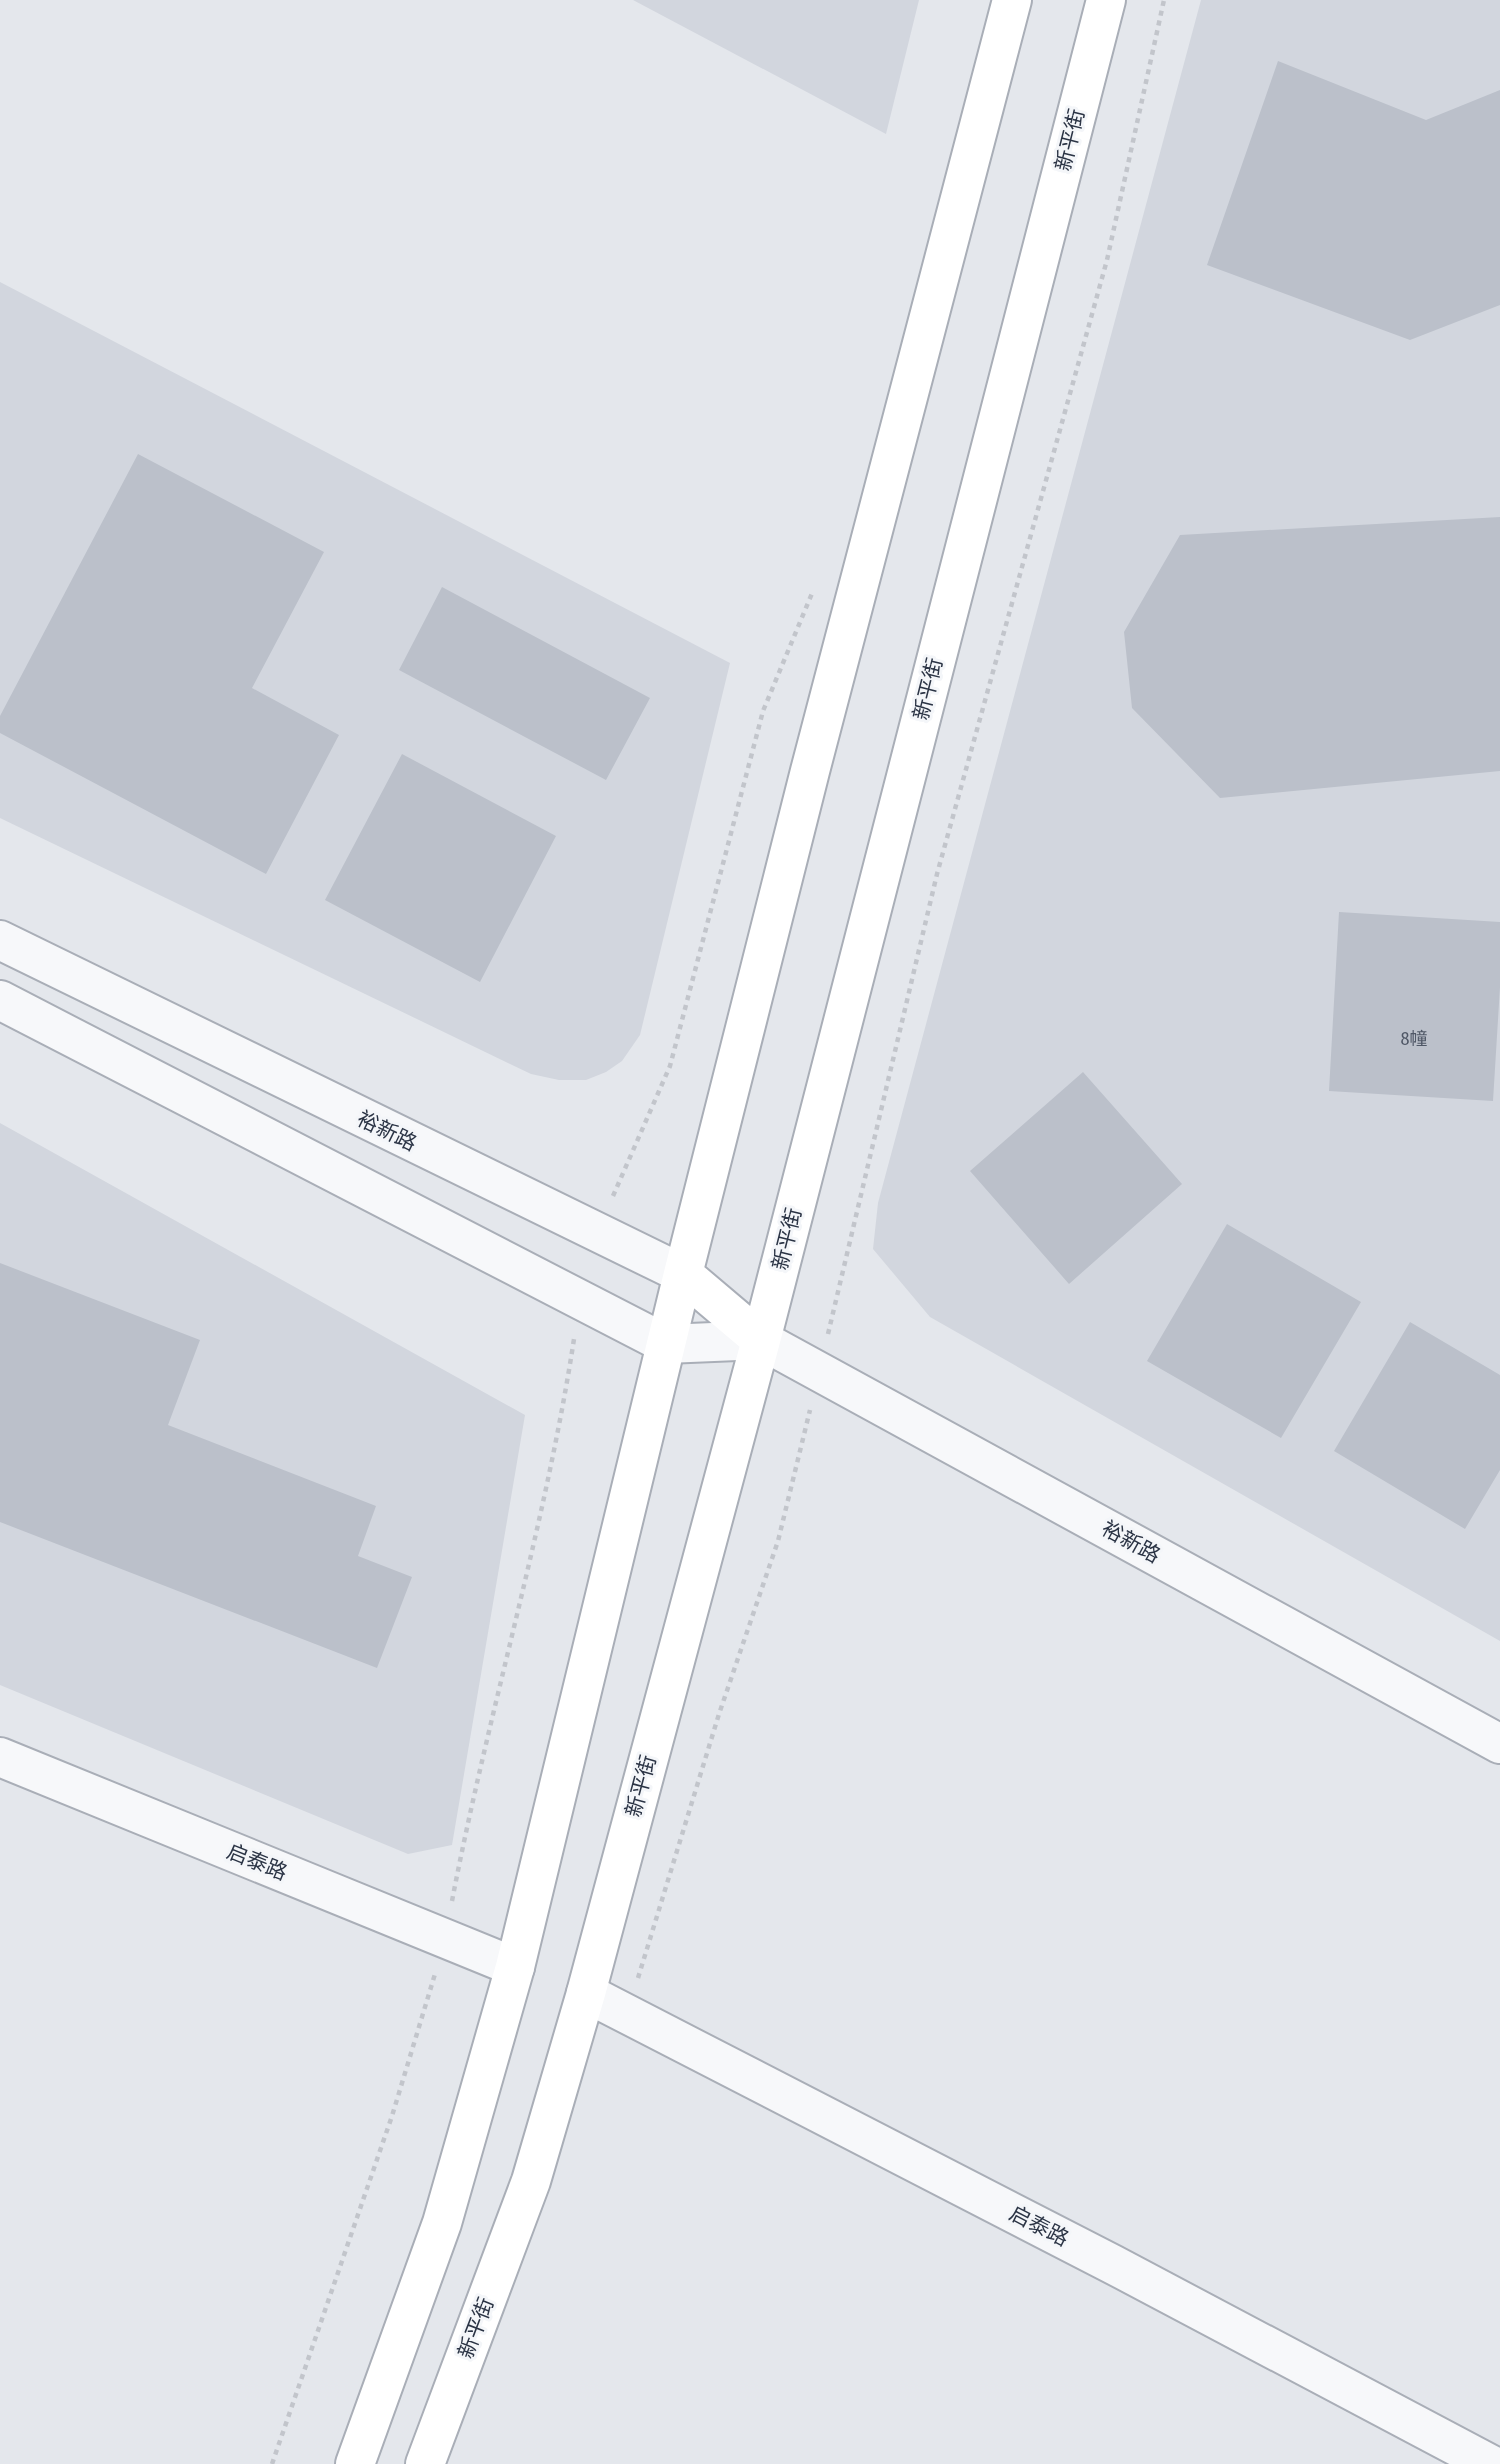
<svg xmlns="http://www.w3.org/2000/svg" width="1500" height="2464" font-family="'Fira Sans Condensed','Noto Sans SC',sans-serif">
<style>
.built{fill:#d2d6de}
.building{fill:#bbc0ca}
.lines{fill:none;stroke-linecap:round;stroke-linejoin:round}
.tertiary-casing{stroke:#a9aeb7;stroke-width:42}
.secondary-casing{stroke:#a9aeb7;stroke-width:42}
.path{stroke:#c2c5cb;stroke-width:4.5;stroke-dasharray:5 5;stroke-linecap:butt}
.tertiary{stroke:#f7f8fa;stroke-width:38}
.secondary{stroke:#fff;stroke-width:38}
.labels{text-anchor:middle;stroke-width:6;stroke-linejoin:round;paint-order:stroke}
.number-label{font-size:18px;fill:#4f5766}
.street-label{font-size:21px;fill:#2b3445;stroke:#f4f6f9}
</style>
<rect width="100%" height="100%" fill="#e4e7ec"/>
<path class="built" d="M633,0H919L886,134Z
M1201,0H1500V1641L930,1317L873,1249L878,1203Z
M0,282L730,663L640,1035L622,1061L606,1072L586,1080H559L531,1074L0,818Z
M0,1123L525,1415L452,1845L408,1854L0,1685Z"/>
<path class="building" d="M1278,61L1426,120L1500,90V305L1410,340L1207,265Z
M138,454L324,552L252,688L339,735L266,874L0,733V716Z
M1500,517V771L1220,798L1132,708L1124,632L1180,535Z
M442,587L650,698L606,780L399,670Z
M402,754L556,836L480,982L325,900Z
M1339,912L1500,922V987L1493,1101L1329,1091Z
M1083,1072L1182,1184L1069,1284L970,1171Z
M1227,1224L1361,1302L1281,1438L1147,1361Z
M0,1263L200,1340L168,1425L376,1506L358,1556L412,1577L377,1668L0,1522Z
M1410,1322L1500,1375V1470L1465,1529L1334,1451Z"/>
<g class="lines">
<g class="tertiary-casing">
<path id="tertiary" d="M0,940L683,1274
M0,1000L666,1344L761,1340L1500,1744
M0,1757L515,1967
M586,1993L1112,2264L1490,2464"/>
</g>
<g class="secondary-casing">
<path id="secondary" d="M683,1274L761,1340
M355,2464L442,2223L515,1967L683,1274L810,771L1012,0
M425,2464L531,2181L586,1993L761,1340L1106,0"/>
</g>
<path class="path" d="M613,1196L670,1066L763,711L813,591
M828,1334L937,874L1107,260L1164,0
M452,1901C488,1713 545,1528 574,1339
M638,1978L719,1714L778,1541L810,1410
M272,2464L392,2116L435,1974"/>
<use href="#tertiary" class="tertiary"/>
<use href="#secondary" class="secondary"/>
</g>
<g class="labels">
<g class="number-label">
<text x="1414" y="1045">8幢</text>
</g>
<g class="street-label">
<text transform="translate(1070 140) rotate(-76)" y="7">新平街</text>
<text transform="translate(928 689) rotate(-76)" y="7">新平街</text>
<text transform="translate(387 1131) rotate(26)" y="7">裕新路</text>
<text transform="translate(787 1239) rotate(-76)" y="7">新平街</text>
<text transform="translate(1131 1542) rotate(29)" y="7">裕新路</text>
<text transform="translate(641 1786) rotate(-75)" y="7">新平街</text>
<text transform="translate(257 1862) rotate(22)" y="7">启泰路</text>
<text transform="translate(1039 2226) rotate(27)" y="7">启泰路</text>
<text transform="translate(476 2328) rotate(-69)" y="7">新平街</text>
</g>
</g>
</svg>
